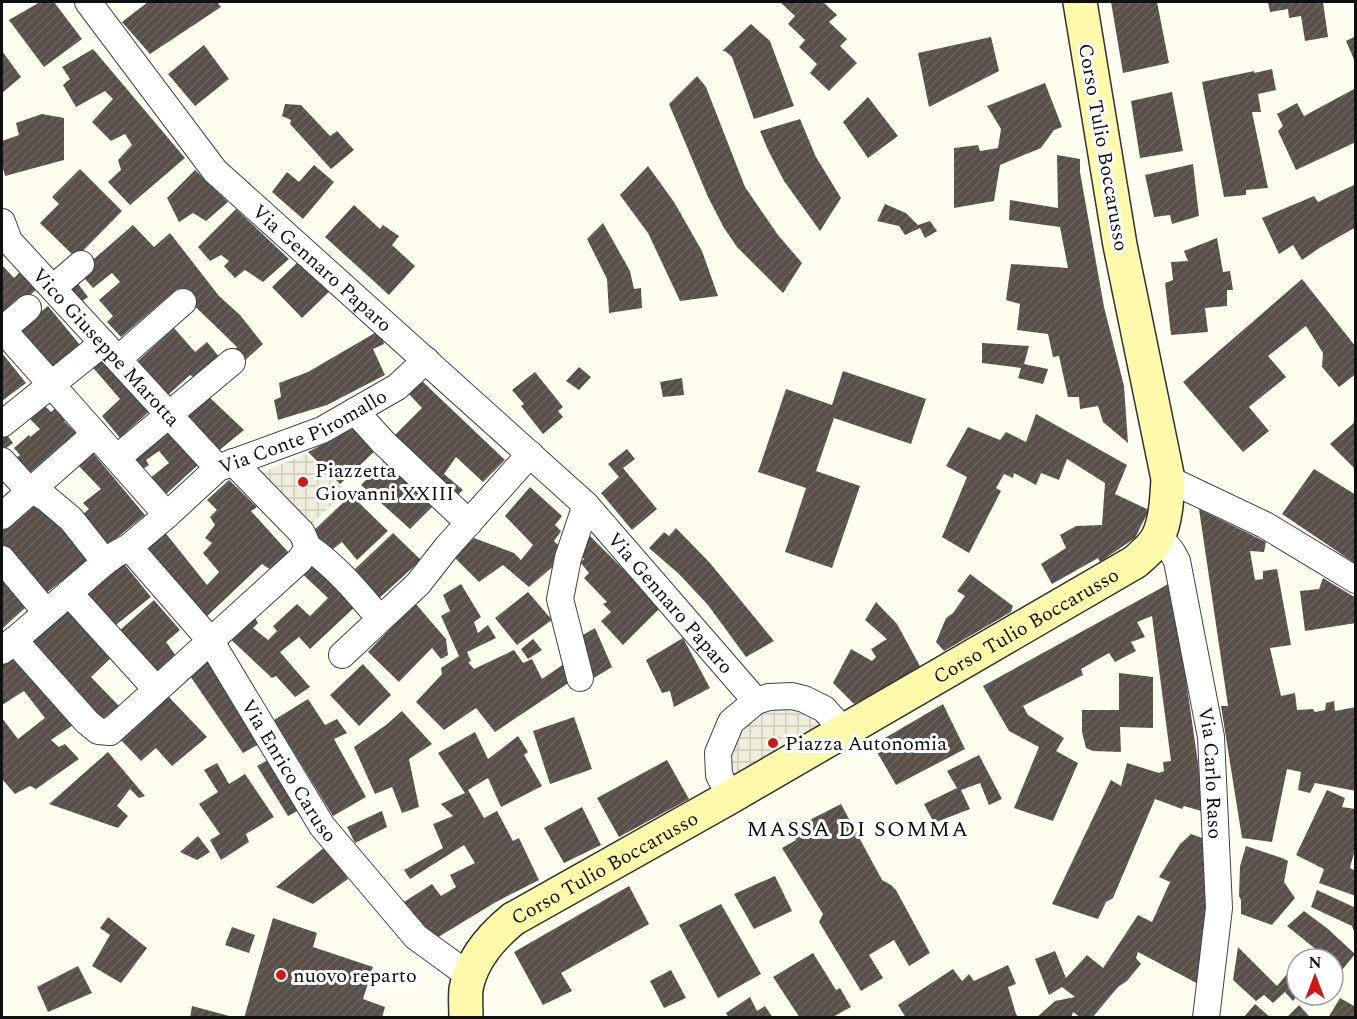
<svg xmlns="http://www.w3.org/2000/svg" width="1357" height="1019" font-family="Spectral,serif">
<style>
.plaza{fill:url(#plaza-grid)}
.building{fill:url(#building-hatch)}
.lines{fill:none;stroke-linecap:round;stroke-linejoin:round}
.street-casing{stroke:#424242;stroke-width:28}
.secondary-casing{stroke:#313131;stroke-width:36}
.street{stroke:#fff;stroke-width:26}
.secondary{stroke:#fffaab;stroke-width:33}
.poi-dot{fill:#cf1716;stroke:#fff;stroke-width:2}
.labels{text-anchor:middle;stroke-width:6;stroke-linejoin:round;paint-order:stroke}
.street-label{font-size:20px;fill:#0f0f0f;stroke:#fff}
.poi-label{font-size:20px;fill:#0f0f0f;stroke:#fff;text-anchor:start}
.quarter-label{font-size:22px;letter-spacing:1.5px;fill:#0f0f0f;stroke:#fff}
</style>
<defs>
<pattern id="plaza-grid" width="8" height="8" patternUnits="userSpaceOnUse" patternTransform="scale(1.5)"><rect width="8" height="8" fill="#f1eddd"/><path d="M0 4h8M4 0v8" fill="none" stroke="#cdcabc"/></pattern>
<pattern id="building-hatch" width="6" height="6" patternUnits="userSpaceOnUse" patternTransform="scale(1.5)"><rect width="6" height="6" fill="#59504a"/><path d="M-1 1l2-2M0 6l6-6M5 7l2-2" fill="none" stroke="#6c6560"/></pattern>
</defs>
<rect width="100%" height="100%" fill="#fffdf0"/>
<path class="plaza" d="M306,454L346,491L312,524L261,473Z
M769,697L834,720L730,797L731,722Z"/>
<path class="building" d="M40,2H54L82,39L44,67L9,20Z
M148,2H217L221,7L150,54L122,22Z
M780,2H823L837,15L829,22L847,39L840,46L857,63L829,91L810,73L817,64L799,47L805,40L788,24L795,16Z
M1111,2H1157L1169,63L1123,73Z
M1268,2H1323L1328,37L1305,41L1301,16L1289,18L1288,9L1270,12Z
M751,24L770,41L794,106L754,119L732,57L725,51H722Z
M1356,36V64L1346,41Z
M991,37L999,71L929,107L918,53Z
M204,45L229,79L195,106L168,74Z
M93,49L185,158L130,205L108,182L121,170L118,160L132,145L125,134L111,141L92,122L113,99L105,91L76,107L63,85L70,79L62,67Z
M2,51L21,77L2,93Z
M1272,69L1276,90L1258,94L1261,112H1252L1268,188L1246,190V195L1224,197L1202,82L1254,71V73Z
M697,76L706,87L745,187L778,235L802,263L783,293L737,247L724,228L708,197L669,104Z
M1045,83L1062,127L1054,130L1041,148L1000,165L994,201L954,208V148L978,145L980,151L998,148L1001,129L987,106Z
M1356,88V142L1296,170L1278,131L1283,126L1277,114L1297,103L1304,116Z
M1172,92L1183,151L1140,158L1131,101Z
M868,97L898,136L868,158L843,122Z
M285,104L301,105L330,136L337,131L354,150L331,169L290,124L291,120L282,116Z
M42,114L64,118V160L5,176L2,164V141L19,135L16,123Z
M800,119L816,157L841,198L820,231L784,181L768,150L760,131Z
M1057,155L1080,159V172L1104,307L1124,386L1128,443L1103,422L1098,406L1080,409L1079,397H1068L1059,356L1053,357L1048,334L1017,330L1020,304L1006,300L1011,264L1068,268L1060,227L1009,220L1010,200L1058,208Z
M1193,164L1199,216L1172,224L1170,215L1154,217L1145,175Z
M314,165L334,182L303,219L272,192L287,172L299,182Z
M648,166L674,202L702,251L718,296L680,301L648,233L620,195Z
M80,169L122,211L76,258L40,223L59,204L52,197Z
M195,170L228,202L206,221L193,213L179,222L167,198Z
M1356,184V227L1321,247L1302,260L1293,245L1279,254L1262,218L1314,196L1318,202Z
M885,204L906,213L918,225L930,221L937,231L925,238L920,228L905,235L899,226L877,221Z
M354,205L380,229L383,225L399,236L392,245L415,266L389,295L325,237Z
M236,209L289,259L263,282L245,270L235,278L224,266L229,261L221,255L210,261L198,247Z
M603,223L630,271L634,289L641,288L642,308L609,313L607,279L587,239Z
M133,225L154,247L170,233L219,296L240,315L263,344L241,364L231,352L237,347L177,289L121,337L107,322L113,316L99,300L120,282L112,273L93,288L79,272Z
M1217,238L1223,272L1230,271L1233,290H1227V306L1205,308L1208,332L1171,335L1165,283L1173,280L1171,262L1188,261L1184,251Z
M297,263L330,291L302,318L272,287Z
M2,265L14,278L21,271L37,289L2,320Z
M1302,279L1356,347V374L1339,387L1322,367L1323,353L1306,326L1268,356L1286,377L1249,407L1269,431L1243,452L1183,382Z
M76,281L88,297L79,303L65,288Z
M48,306L80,345L51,371L17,331Z
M174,328L195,352L207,342L220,358L196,379L190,375L168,395L138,361Z
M380,330L384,344L373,349L385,375L327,405L278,420L274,400L281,397L279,383L308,372Z
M982,343L1029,346L1024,364L1048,369L1043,384L1018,378L1021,368L982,363Z
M104,351L153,408L120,438L102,416L120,399L89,363Z
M2,353L26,383L2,401Z
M579,367L591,377L579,390L566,381Z
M843,371L926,399L911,444L834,418L816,471L860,486L832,568L785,552L806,488L758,472L786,389L832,405Z
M535,372L563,407L558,411L563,417L543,434L521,406L524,404L512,390Z
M682,378L684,395L663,397L660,382Z
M423,382L505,460L483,482L456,457L444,474L463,490L452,500L389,441L422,408L407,392Z
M206,394L244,430L217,452L179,415Z
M40,401L51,412L59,405L69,417L64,421L76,433L27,475L13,460L20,455L14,448L29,435L30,437L40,429L25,414Z
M1036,414L1127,465L1115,494L1149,510L1135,538L1100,562L1098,558L1052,584L1041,564L1066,548L1060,535L1076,526L1102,525L1105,483L1067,459L1059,480L1041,473L1036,485L1014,473L1013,478L1004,474L996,488L1001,491L969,553L942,537L967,477L946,466L968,427L1000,440L1006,432L1026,442Z
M1356,421V470L1330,444Z
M167,426L199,464L166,494L150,478L169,463L159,451L146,460L149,465L137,473L126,460Z
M358,426L379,447L340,484L308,452Z
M4,431L13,443L2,451V433Z
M88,447L145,515L103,549L79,518L89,509L83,503L101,489L73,460Z
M627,449L635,459L623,468L657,509L632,530L601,493L619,477L608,464Z
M387,458L437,502L410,529L361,485Z
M1314,469L1356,495V564L1282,514Z
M229,480L257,507L251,511L289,553L271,570L262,564L205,618L172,582L145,545L164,531L207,585L219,572L203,553L212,543L205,538L215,525L210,517L217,510L207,500Z
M530,487L562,516L555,525L561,531L554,541L562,549L556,564L529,587L503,565L479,582L454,557L474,538L514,553L521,560L533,545L505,516Z
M351,495L388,531L357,560L342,542L328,553L310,534Z
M34,499L89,560L41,597L2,547V531Z
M1199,509L1266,542L1264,552L1250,551L1255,580L1263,579V571L1277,569L1291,645L1270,648L1281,696L1295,693L1297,710L1313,709L1315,712L1325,710L1326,703L1334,701L1335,711L1356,707V791L1315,783L1310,793L1298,790L1301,772L1287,769L1272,842L1242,838L1221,706H1228Z
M676,528L710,563L774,641L746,657L708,605L679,574L649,548L664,532L669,536Z
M586,532L661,607L623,645L601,621L611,612L603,604L607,602L584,578L589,573L580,562L584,559L577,550Z
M393,533L421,560L376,601L352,572Z
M311,558L358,604L310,649L299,637L280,652L310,687L295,697L276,676L272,678L225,634L251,612L258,623L253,628L268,640L277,631L273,626L297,604L310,616L328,598L297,569Z
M121,560L151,597L112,628L80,594Z
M2,574L27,606L2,629Z
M970,574L1013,606L1011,612L944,651L936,642L946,618L953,613L965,596L957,591Z
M1323,578L1356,598V623L1305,631L1300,591L1319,589Z
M1172,582L1205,812L1184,806L1182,809L1155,799L1113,898L1106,902L1098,919L1052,904L1111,780L1121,786L1127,763L1159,773L1164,771L1163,762L1171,761L1152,616L1137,622L1145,637L1131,642L1136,651L1115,662L1109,653L1081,669L1083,675L1023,706L1028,715L1064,738L1056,751L1078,763L1053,821L1014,808L1039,747L1009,731L983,686Z
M461,584L481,617L474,622L478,633L488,625L496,638L467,652L471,661L468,662L474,669L514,650L523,663L532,659L542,679L564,664L573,680L495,732L476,708L444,730L416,702L442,674L441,668L459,656L441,616L450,611L443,595Z
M528,592L552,620L517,645L495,618Z
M154,600L180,630L166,642L176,656L153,675L118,632Z
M876,602L897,624L921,668L854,704L833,683L851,649L872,661L876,657L871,649L887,639L865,620Z
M415,603L446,639L448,655L441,659L432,648L399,682L368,652Z
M71,606L114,655L91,677L119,706L100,721L28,644Z
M595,628L612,667L592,679L576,639Z
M683,638L710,688L674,707L670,691L662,693L646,660Z
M533,639L542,650L528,659L521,649Z
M18,651L76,723L51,740L59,747L65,744L79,759L36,789L30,786L15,794L2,779V718L18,739L45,718L24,691L2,705V664Z
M206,657L263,742L243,753L188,673Z
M363,664L391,695L359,726L330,695Z
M1119,673L1153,677V728L1120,727L1121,752L1093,751L1086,748L1082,732V710H1119Z
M168,696L207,737L172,766L156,748L141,761L120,739Z
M308,699L325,725L337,719L347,733L334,739L366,797L333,816L274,720Z
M943,704L965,749L896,785L873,745Z
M402,711L432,744L409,759L419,807L402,813L392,787L375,794L354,747L386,725Z
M574,717L592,769L550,784L533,731Z
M475,732L488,759L518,736L528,752L524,755L542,786L501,807L488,778L468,790L484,818L497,811L513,841L519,838L539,880L496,902L435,939L404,902L432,884L441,896L456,887L450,875L475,863L464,845L410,879L404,870L443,848L433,824L453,816L441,804L465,793L438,753Z
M108,752L145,796L139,798L130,789L117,806L128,816L118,828L49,804Z
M979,755L1002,799L989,805L980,783L961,790L970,809L934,823L924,804L957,788L947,771Z
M273,757L305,807L288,816L257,766Z
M667,760L689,799L619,837L597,798Z
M217,763L229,784L245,774L274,817L246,834L249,842L221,860L210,840L220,834L199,804L218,792L204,770Z
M1327,790L1345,798L1342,807L1356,809V845L1350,868L1356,871V896L1319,883L1324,869L1296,855Z
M841,804L882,880L891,885L896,890L930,953L909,966L894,940L869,955L883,978L861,991L819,922L823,914L782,848L796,840L790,830Z
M582,807L601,845L564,863L544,828Z
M382,811L387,827L355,843L347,827Z
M1191,834L1205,839L1207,949L1204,987L1138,952L1136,958L1141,964L1127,981L1118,987L1092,1018H1081L1073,1012L1071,1018H1036L1055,1001L1075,997L1062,987L1049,995L1035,959L1055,951L1066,978L1087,955L1103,968L1138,915L1152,922L1170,882L1159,877L1180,844Z
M198,836L210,852L197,860L180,852Z
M326,846L348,879L313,904L276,887Z
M1246,846L1282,858L1288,861L1284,882L1295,898L1272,925L1241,914V900L1239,896L1240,866Z
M775,876L792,911L754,929L734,894Z
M629,886L649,924L561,973L572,991L543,1005L514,952Z
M1317,890L1356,908V936L1352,926L1311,907Z
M721,904L761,974L718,998L679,925Z
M1304,911L1328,929L1355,954L1342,970L1333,963V959H1328L1287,926Z
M108,917L147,948L121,983L92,966L110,935L100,928Z
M273,918L317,933L313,947L373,967L363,999L385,1007L382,1018H244Z
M232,927L255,935L249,953L225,945Z
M1238,947L1277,986L1293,967L1297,970V996L1293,1001L1285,992L1273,1003L1264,995L1256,1001L1233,980Z
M813,953L836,990L840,988L851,1007L831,1018H800L773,977Z
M1008,965L1016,984L1008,987L1016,1014L1019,1018H906L898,1005L953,969L962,981L969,974L974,981Z
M78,966L92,993L48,1012L37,987Z
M671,970L686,998L664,1008L650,981Z
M1299,995H1322L1312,1006Z
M750,997L757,1011L765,1006L773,1018H729L726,1013Z
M1340,998L1356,1007V1018H1328Z
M1255,1004L1271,1018H1243Z
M1299,1005L1309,1016L1308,1018H1286Z
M192,1006L233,1017V1018H190Z"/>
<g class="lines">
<g class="street-casing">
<g id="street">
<path id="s1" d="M88,2L215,171L586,505L756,701"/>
<path id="s2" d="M2,222L9,241L218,468"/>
<path d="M53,288L81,264"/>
<path d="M2,329L167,515"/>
<path d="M2,330L28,308"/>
<path d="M118,359L183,302"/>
<path d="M355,411L383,442L469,523"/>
<path d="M2,424L103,343"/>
<path d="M117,458L232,362"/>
<path d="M2,461L24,485L46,498L71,519L105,562"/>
<path d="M1168,479L1265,525L1356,580"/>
<path d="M2,516L95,434"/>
<path id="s3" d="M1159,536L1172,552L1177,561L1211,737L1219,908L1206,1018"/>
<path id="s4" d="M129,547L210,640L322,826L416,937L471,977"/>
<path d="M308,547C336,566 358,593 380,619"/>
<path d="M2,559L46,612"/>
<path d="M69,593L156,689"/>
<path d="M14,640L87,722L98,731L110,732L300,560L308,547L302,533L233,462"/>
<path id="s5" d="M2,651L105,562L116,554L129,547L167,515L218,468L322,430L397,387L426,360"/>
<path d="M342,655L418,584L447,547L530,454"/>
<path d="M580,678L560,599L568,558L586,505"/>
<path d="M730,797L719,775L718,753L731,722L756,701L769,697L792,696L804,699L824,709L834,720L841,732"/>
</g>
</g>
<g class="secondary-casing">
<g id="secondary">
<path id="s6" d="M466,1018C466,1008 465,998 466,989C471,960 491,937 513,919L730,797L1135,562C1143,555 1153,547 1158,537C1166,521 1167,497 1168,479L1120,245L1080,2"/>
</g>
</g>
<use href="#street" class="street"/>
<use href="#secondary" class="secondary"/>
</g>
<g class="poi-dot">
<circle cx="303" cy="482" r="6"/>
<circle cx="773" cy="743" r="6"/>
<circle cx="281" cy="975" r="6"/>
</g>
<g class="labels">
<g class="street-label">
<text transform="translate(1104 147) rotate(80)" y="7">Corso Tulio Boccarusso</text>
<text dy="7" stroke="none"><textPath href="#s1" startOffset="356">Via Gennaro Paparo</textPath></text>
<text dy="7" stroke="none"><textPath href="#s2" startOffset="164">Vico Giuseppe Marotta</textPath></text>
<text dy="7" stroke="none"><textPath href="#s5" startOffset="376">Via Conte Piromallo</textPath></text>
<text dy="7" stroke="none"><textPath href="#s1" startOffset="840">Via Gennaro Paparo</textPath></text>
<text dy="7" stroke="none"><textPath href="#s6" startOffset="706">Corso Tulio Boccarusso</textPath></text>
<text dy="7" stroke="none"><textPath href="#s4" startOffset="276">Via Enrico Caruso</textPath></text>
<text dy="7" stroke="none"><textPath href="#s3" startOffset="246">Via Carlo Raso</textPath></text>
<text dy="7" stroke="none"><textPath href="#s6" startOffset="220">Corso Tulio Boccarusso</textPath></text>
</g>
<g class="poi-label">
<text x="315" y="477">Piazzetta<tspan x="315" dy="23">Giovanni XXIII</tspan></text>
<text x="785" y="750">Piazza Autonomia</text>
<text x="293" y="982">nuovo reparto</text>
</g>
<g class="quarter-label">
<text x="858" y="836">MASSA DI SOMMA</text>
</g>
</g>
<rect width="1357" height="1019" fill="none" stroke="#0f0f0f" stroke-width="6"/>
<g transform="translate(1315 977)"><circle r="28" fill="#ffffff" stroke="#9f9f9f" stroke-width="1.5"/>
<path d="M0-4.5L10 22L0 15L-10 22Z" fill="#cf1716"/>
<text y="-9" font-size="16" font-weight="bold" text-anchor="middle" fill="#0f0f0f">N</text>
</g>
</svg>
